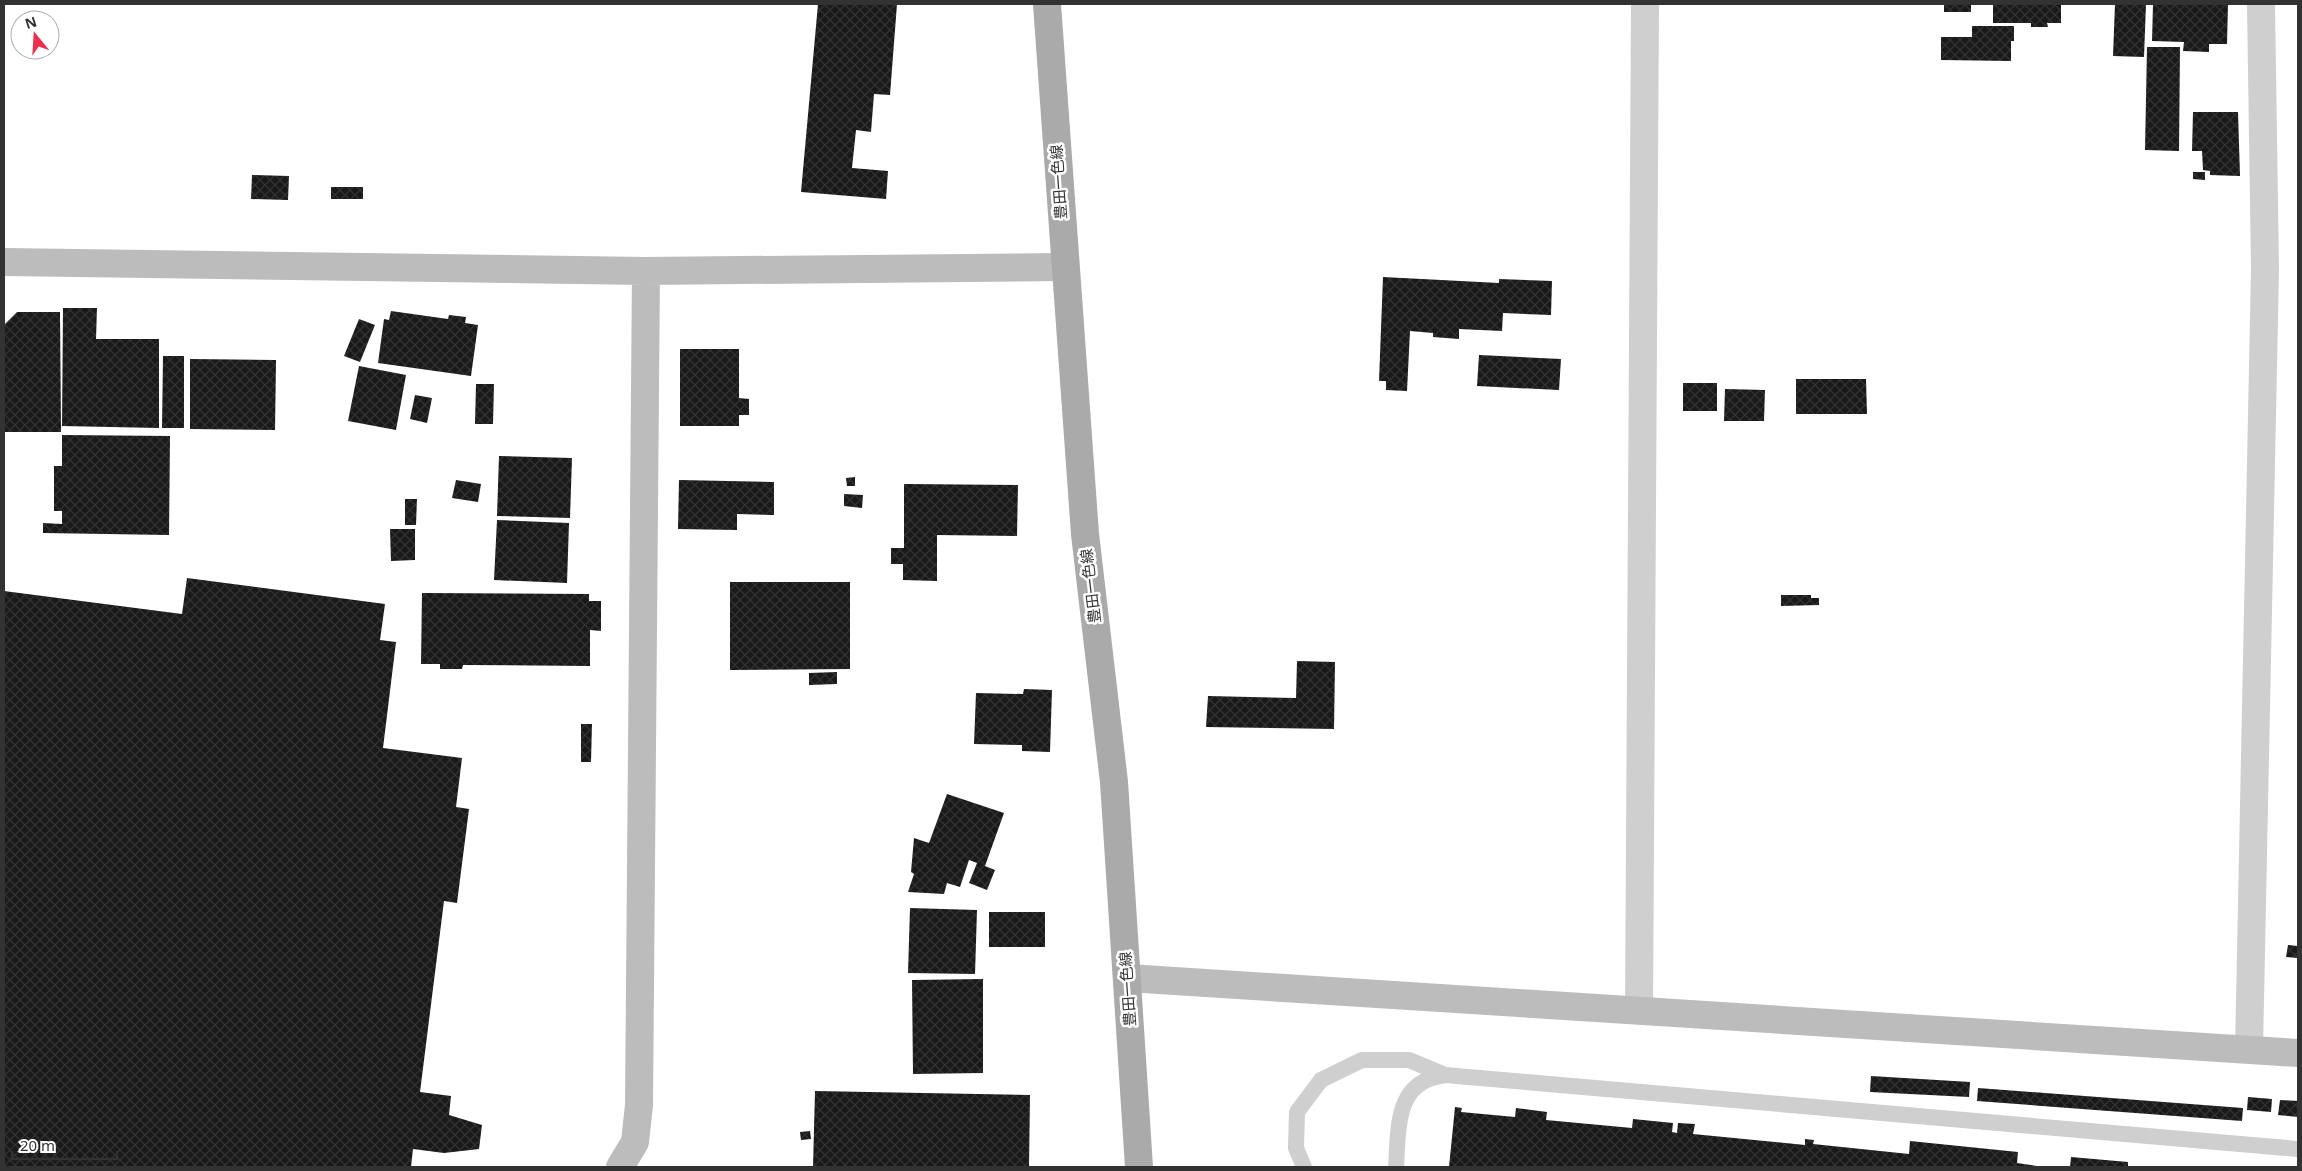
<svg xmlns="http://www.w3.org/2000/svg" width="2302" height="1171" font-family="'Noto Sans','Noto Sans JP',sans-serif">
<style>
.building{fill:url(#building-cross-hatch)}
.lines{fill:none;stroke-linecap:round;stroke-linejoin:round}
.lane{stroke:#cfcfcf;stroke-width:16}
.street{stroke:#cfcfcf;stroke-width:28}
.secondary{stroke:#bcbcbc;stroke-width:28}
.primary{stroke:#aaa;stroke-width:28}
.labels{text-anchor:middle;stroke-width:5;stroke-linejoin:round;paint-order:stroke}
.street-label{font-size:15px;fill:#323232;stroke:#fff}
</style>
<defs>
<pattern id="building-cross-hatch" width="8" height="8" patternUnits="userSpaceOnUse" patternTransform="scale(1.25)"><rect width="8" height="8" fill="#191919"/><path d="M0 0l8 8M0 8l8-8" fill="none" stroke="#323232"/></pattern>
</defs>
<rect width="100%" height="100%" fill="#fff"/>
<path class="building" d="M818,4H897L890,95L874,94L871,132L856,130L852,168L888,171L886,199L801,192Z
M1944,4H1971V12H1944Z
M1993,4H2061V23H2047L2048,27H2031V23H1993Z
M2115,4H2146L2144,57L2113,56Z
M2153,4H2228L2227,44H2209V52L2183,51L2184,42L2152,41Z
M1972,26H2014V41H2011V61L1941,60V37H1972Z
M2147,47H2180L2179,151L2145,150Z
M2193,112H2238L2240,176L2210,175V171L2203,170L2202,151H2192Z
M2193,172H2205V180L2193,179Z
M252,175L289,176L288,200L251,199Z
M331,187H363V199H331Z
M1383,277L1499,283V279L1552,281L1551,315L1503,313L1502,331L1459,329V339L1433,337V333L1410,331L1407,391L1386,390V381H1379Z
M63,308H97L96,339H159V428L62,426Z
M391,311L448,319L449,315L466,317L465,323L478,325L471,376L378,363L384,319L389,320Z
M17,312H60L61,432H4V325Z
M359,319L375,325L360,362L344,356Z
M680,349H739V398L749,399V415H739V426H680Z
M1479,355L1561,359L1559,390L1477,386Z
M163,356H184V428H162Z
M190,359L276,360L275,430L190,429Z
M359,366L406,375L396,430L348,421Z
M1796,379H1866L1867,414H1796Z
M1683,383H1717V411H1683Z
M476,384H494L493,424H475Z
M1725,389L1765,390L1764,421H1724Z
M415,395L432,398L427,423L410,419Z
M62,435L170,436L169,535L43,533V523L62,524V511H54V466H62Z
M499,456L572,458L570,518L497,516Z
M855,477V486H847L846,478Z
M456,480L481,484L478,502L452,498Z
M679,480L774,482V515L737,514V530L678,529Z
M904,484L1018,485L1017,536L937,535V581L903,580V564H891V548H904Z
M844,494L863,495L862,508L844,506Z
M405,499H417L416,525H405Z
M497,520L569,523L567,583L494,580Z
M390,529H415V560L391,561Z
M187,578L385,604L380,640L396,642L383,748L462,758L456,807L469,809L457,903L444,901L420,1092L451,1096L449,1115L482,1125L479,1149L444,1153L413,1149L411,1167H4V591L182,614Z
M730,582H850V669L730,670Z
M422,593L589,594V601H601V631L590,630V666L463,665L462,669H440V664H421Z
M1781,595H1811V598H1819V605L1781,606Z
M1297,661L1335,662L1334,729L1206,727L1208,696L1296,698Z
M837,672V684L809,685V673Z
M1024,689L1052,690L1050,752L1022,751V745L974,744L976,693L1023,694Z
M581,724H592L591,762H581Z
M947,794L1004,813L985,866L995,870L987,890L969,883L977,863L969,860L960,887L947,883L944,894L908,892L914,874L911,872L914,838L929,843Z
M910,908L977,910L975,974L908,973Z
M989,912H1045V947H989Z
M2288,945L2298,946V958L2286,957Z
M983,979V1073L913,1074L912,980Z
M1871,1076L1970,1082L1969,1097L1870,1092Z
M1978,1088L2243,1108L2242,1121L1977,1101Z
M815,1091L1030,1095L1029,1167H813Z
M2248,1097L2272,1099L2271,1112L2247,1110Z
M2280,1100L2298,1101V1117L2278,1115Z
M1455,1107L1462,1108L1461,1112L1515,1117L1516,1108L1547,1112L1546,1120L1632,1128L1633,1119L1673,1123L1672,1132L1677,1133L1678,1123L1695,1124L1693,1134L1805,1145V1139L1814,1140L1813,1144L1909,1154L1910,1141L2018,1152L2017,1163L2043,1167H1449Z
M810,1131L811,1139L801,1140L800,1132Z
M2071,1157L2128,1162V1167H2070Z"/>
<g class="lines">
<path class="lane" d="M1304,1167L1296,1148L1297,1112L1321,1080L1362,1060H1409L1445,1075
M1396,1167C1398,1140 1395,1097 1423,1082C1429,1078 1438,1077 1445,1075L2298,1149"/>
<path class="street" d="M1639,1010L1645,4
M2249,1049L2265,269L2261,4"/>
<path class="secondary" d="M4,262L646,271L1065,267
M1128,978L2298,1053
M620,1167L635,1142L639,1105L646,271"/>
<path class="primary" d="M1047,4L1085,534L1114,782L1139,1167"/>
</g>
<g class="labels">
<g class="street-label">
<text transform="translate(1059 182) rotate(-94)" y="5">豊田一色線</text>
<text transform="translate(1091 586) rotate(-97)" y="5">豊田一色線</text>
<text transform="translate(1128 989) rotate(-94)" y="5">豊田一色線</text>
</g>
</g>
<rect width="2302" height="1171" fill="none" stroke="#323232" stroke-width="10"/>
<g transform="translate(35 35) rotate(342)"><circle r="24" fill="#ffffff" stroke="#adadad"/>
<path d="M0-4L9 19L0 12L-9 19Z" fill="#ee2f49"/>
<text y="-8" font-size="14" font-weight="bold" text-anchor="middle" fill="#323232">N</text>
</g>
<path d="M12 1151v8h105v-8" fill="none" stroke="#323232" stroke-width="2.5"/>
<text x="20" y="1151" font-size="15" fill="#323232" stroke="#ffffff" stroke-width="4" paint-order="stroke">20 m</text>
</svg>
